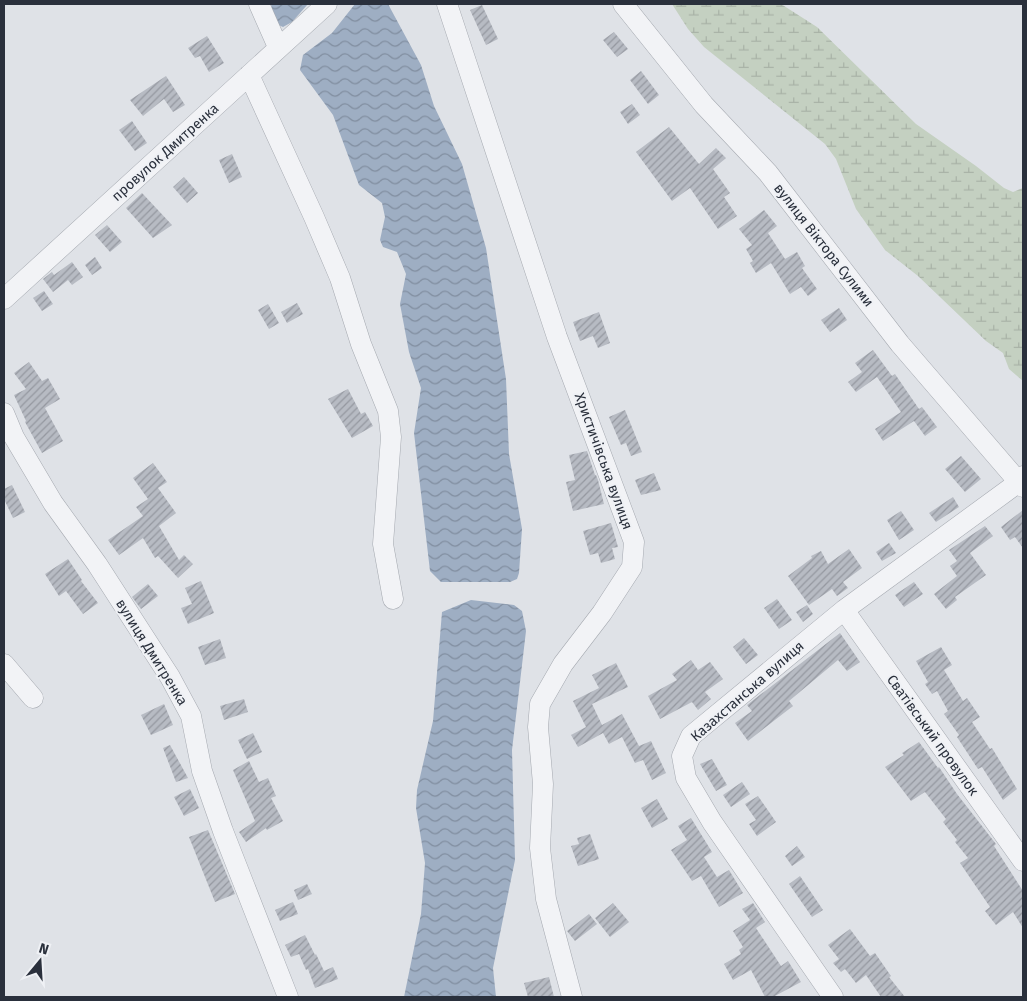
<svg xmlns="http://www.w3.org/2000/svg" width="1027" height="1001" font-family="'Fira Sans',sans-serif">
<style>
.wetland{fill:url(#wetland-marsh)}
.water{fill:url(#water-waves)}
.building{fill:url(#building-hatch)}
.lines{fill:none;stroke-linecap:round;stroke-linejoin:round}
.minor-casing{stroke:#a5a9b0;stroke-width:21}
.minor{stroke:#f2f3f6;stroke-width:20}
.labels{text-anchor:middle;stroke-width:4;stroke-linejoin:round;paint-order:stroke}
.street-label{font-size:14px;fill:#2a303c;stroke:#eff1f5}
</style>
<defs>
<pattern id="wetland-marsh" width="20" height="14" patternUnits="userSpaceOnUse" patternTransform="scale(1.25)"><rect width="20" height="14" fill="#c4d0c1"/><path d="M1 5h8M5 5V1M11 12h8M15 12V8" fill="none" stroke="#a9b3a7"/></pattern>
<pattern id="water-waves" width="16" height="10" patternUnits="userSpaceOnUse" patternTransform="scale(1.25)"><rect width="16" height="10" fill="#9eaec3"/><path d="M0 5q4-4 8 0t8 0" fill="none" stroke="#818ea0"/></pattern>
<pattern id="building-hatch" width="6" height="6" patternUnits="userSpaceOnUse" patternTransform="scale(1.25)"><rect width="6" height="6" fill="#b7bbc3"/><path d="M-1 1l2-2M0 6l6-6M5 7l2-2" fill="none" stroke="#9598a0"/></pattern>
</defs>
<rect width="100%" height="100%" fill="#dfe2e7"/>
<path class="wetland" d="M672,4H781L817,27L916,124L976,166L1004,188L1013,192L1023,188V381L1009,369L1003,353L986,341L918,276L885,250L856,209L836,159L825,144L704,47L688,29Z"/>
<path class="water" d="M271,4H308L292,22L283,27L274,23Z
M355,4H388L421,65L434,106L462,164L486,248L506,379L509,454L522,529L519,573L517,579L510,582H441L430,571L414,433L421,388L409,352L400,304L406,274L397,252L383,247L380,240L385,217L382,203L359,185L333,115L300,70L303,55L332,33Z
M471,600L514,605L522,611L526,631L512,750L515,860L493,968L496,997H404L421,914L425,863L416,808L417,790L433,721L442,612Z"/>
<path class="building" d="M482,5L498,39L486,45L470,10Z
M614,32L628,49L617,57L603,40Z
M207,36L224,63L209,72L200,56L195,58L188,48Z
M641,71L659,95L648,104L630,80Z
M166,76L185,105L173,112L164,99L143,116L130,100Z
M632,104L640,115L628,124L620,112Z
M132,121L147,143L135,151L119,130Z
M669,127L699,164L716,148L726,158L713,169L730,193L724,197L737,216L718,229L690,188L672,201L636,152Z
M232,154L242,177L229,183L219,160Z
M184,177L198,193L187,203L173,187Z
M142,193L172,225L153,238L126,208Z
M764,210L777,226L768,233L785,259L797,252L805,266L802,268L817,289L808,296L801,287L790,294L771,263L756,273L750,263L753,261L746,249L752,245L739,229Z
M107,225L122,242L110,252L95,235Z
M95,257L102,268L92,275L85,265Z
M72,262L83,277L72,285L68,280L53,292L43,279L52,272L54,275Z
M44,291L53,304L42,311L33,298Z
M297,303L303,314L287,323L281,312Z
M268,304L279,323L269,329L258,310Z
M839,308L847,320L830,332L821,320Z
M599,312L610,343L598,348L593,336L580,341L573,322Z
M873,350L892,376L895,374L919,409L922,407L937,427L925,436L914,421L883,441L875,429L901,412L877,377L856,392L848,382L862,372L855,363Z
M29,362L42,381L48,378L60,399L45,408L63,441L42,453L25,422L26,421L14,395L26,389L14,373Z
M348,389L361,414L365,412L373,426L352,438L328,399Z
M625,410L642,452L631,456L626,443L621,445L609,417Z
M587,451L595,475H596L598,480L604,504L573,511L566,482L575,480L569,455Z
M961,456L981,479L965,492L945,469Z
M153,463L167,482L158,488L176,513L159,526L179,560L184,555L193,564L178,578L158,556L155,558L143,538L119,555L108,540L143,516L136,507L148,499L133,478Z
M654,473L661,490L641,495L635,480Z
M12,485L25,512L13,518L4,499V489Z
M953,497L959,507L936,522L929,513Z
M1023,510V548L1015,537L1010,540L1001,527Z
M901,511L914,530L899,540L887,520Z
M611,523L618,547L612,548L615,559L601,563L598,553L590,555L583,531Z
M985,526L993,536L970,553L986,575L955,597L957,600L946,609L934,594L957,576L950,566L957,561L949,550Z
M889,543L896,553L882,561L876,552Z
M849,549L862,568L843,582L848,588L837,596L832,589L809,605L788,576L812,558L811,556L821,551L828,564Z
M68,559L82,580L81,581L98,603L83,614L66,591L59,596L45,574Z
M201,581L214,613L188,624L181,608L192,604L185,588Z
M914,582L923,594L904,607L895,595Z
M148,584L158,596L141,609L132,597Z
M777,599L792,620L779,629L764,608Z
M807,605L813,614L803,622L796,612Z
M840,633L860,662L847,671L838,660L789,701L793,706L748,741L735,723L752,711L747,705Z
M744,638L758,655L746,664L733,647Z
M220,639L226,658L205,665L198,647Z
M941,647L952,665L944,670L963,701L967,698L980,717L972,722L990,749L992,748L1017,789L1003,800L982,767L978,769L957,737L959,735L944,714L948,711L937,691L932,694L925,684L928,682L916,661Z
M691,660L698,670L710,662L723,679L705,692L711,699L698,710L692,702L660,719L648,696L677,680L672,674Z
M616,663L628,687L592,704L602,725L622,714L639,746L651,741L666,773L652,780L643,760L635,763L622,737L609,744L603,733L578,747L571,735L586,727L573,701L599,688L592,675Z
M244,699L248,712L224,720L220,706Z
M164,704L173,725L151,735L141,715Z
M253,733L262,752L247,759L238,740Z
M919,742L938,768L939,767L957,794L996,844L994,846L1023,891V928L1013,912L996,925L985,911L990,907L960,863L968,858L955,842L957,840L943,822L946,819L925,792L911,801L885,767L904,755L902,753Z
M170,745L188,778L176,782L163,748Z
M712,759L727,785L716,791L700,764Z
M249,761L259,782L268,778L276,796L271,798L283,821L267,830L266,828L246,842L239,832L255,821L233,770Z
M742,782L750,794L731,807L723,795Z
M190,789L199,808L184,816L174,797Z
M758,796L776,822L757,836L749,824L756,820L745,804Z
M657,799L668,819L652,828L641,808Z
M691,818L712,852L704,857L717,877L729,870L743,893L719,907L701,876L692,881L671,850L687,840L678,826Z
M208,830L235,894L215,902L189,837Z
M590,834L599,859L578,866L571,846L579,844L577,838Z
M797,846L805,857L792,866L785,856Z
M800,876L823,910L812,917L789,884Z
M307,884L312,894L298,900L294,890Z
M293,902L298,914L280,921L275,910Z
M613,903L629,922L610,937L595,918Z
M753,903L765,922L756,928L781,966L788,961L801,982L773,997H765L751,970L733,980L724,964L741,954L739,950L743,947L733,931L750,920L742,909Z
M589,914L597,924L575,941L567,931Z
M850,929L870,956L875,953L891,976L889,977L905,997H881L866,975L856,983L845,969L841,972L833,963L839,959L828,945Z
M305,935L315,955L316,954L324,971L333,967L338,979L315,988L308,969L306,970L299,954L291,957L285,945Z
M549,977L554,997H528L524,983Z"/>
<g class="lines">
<g class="minor-casing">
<path id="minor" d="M259,4L278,47
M447,4L557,337L634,542L632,567L602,613L563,664L540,704L538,727L543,784L540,848L546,899L572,997
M623,4L704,105L768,173L900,344L1023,487
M249,75L314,217L340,278L361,344L388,411L391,437L383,544L393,599
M4,299L327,4
M4,413L14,437L53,503L97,564L170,677L191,716L202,771L223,831L288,997
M844,610L1023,861
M4,664L33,698
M833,997L712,822L686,778L682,756L691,736L844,610L1019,482L1023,476"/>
</g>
<use href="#minor" class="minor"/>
</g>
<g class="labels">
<g class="street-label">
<text transform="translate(165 152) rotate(-42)" y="5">провулок Дмитренка</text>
<text transform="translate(824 245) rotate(52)" y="5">вулиця Віктора Сулими</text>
<text transform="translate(604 461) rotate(70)" y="5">Христичівська вулиця</text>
<text transform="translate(152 652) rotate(58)" y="5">вулиця Дмитренка</text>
<text transform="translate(747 691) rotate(-41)" y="5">Казахстанська вулиця</text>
<text transform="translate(933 735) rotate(54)" y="5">Сватівський провулок</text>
</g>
</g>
<rect width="1027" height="1001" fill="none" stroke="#2a303c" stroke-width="10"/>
<g transform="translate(40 961) rotate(18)" stroke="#eff1f5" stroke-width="4" paint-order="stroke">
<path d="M0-4L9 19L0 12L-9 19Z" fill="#2a303c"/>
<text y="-8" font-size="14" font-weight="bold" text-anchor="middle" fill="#2a303c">N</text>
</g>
</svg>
